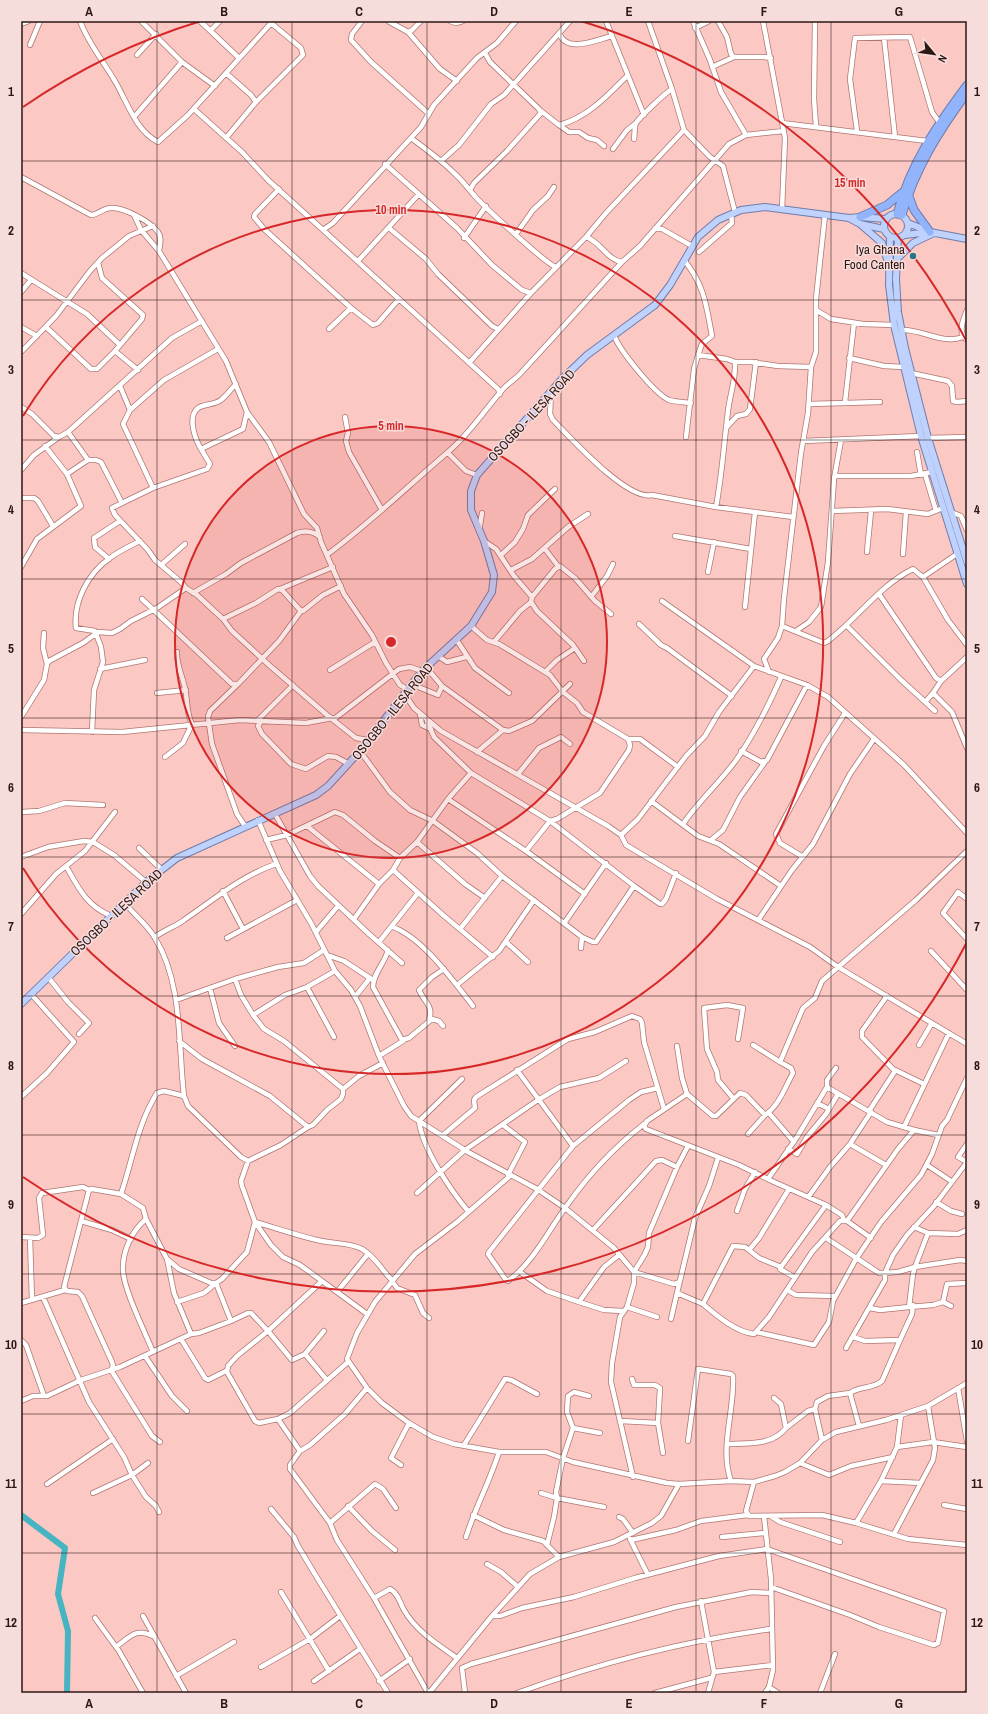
<svg xmlns="http://www.w3.org/2000/svg" width="988" height="1714" font-family="'Archivo Narrow',sans-serif">
<style>
.lines{fill:none;stroke-linecap:round;stroke-linejoin:round}
.river{stroke:#46b5c1;stroke-width:6}
.minor-casing{stroke:#af7671;stroke-width:6}
.major-casing{stroke:#6f7dab;stroke-width:8}
.highway-casing{stroke:#6f7dab;stroke-width:9}
.minor{stroke:#fff;stroke-width:4.5}
.major{stroke:#bed2fd;stroke-width:6}
.highway{stroke:#92b4fc;stroke-width:7}
.grid{fill:none;stroke:#2d1715;stroke-width:1;stroke-opacity:0.55}
.ring{fill:none;stroke:#d62828;stroke-width:2}
.poi-dot{fill:#2c757d;stroke:#f6dcda;stroke-width:1.5}
.labels{text-anchor:middle;stroke-width:3;stroke-linejoin:round;paint-order:stroke}
.poi-label{font-size:13px;fill:#2d1715;stroke:#f6dcda;text-anchor:end}
.street-label{font-size:13px;fill:#2d1715;stroke:#f6dcda}
.centre{fill:#d62828;stroke:#f6dcda;stroke-width:2}
.ring-label{font-size:12px;text-anchor:middle;font-weight:bold;fill:#d62828;stroke:#f6dcda;stroke-width:3;stroke-linejoin:round;paint-order:stroke}
.neatline{fill:none;stroke:#2d1715;stroke-width:1.5}
.grid-label{font-size:13px;text-anchor:middle;font-weight:bold;fill:#2d1715}
</style>
<rect width="100%" height="100%" fill="#fbc8c3"/>
<g class="lines">
<path class="river" d="M21,1515L65,1548L58,1594L68,1631L67,1693"/>
<g class="minor-casing">
<path id="minor" d="M80,21C88,43 104,62 116,83C127,102 136,131 158,142L188,115L273,21
M141,21L182,62L215,86
M200,21L239,58
M362,21L352,34L351,40L371,62L429,114
M388,21L408,32L411,31L421,21
M450,21L456,23L463,21
M606,21L644,115
M648,21L672,89L684,130L710,157L723,166L735,212
M693,21L710,60L721,92L746,135
M718,21L727,37L731,54L734,57H764L771,58
M763,21L785,138L782,209
M815,21L814,99L816,126
M21,24L29,21
M695,28L709,21
M211,30L220,21
M408,32L440,69L457,81
M559,33C567,54 596,40 612,36
M884,38L895,137
M30,45L40,21
M137,55L156,34
M712,67L734,57
M226,73L251,95L256,102
M194,109L242,152L268,180L498,389L500,394
M541,111L559,125C587,118 608,95 627,76
M134,117L182,62
M782,123L927,141
M559,125L569,132H579L588,138L597,140L604,146
M857,131L850,79L855,38L910,37L932,112L939,122
M226,138L256,102L303,55L301,48L271,23
M411,138C426,149 441,160 454,173C461,179 467,187 473,194C481,204 547,265 556,267
M634,139C635,134 634,127 636,123C640,117 665,93 672,89
M613,149L627,130L636,123
M441,161L459,145L491,104L504,95L570,21
M385,164L457,228L492,265L522,290L531,293
M21,177L91,215C98,215 103,208 111,208C124,207 151,222 158,232C162,238 160,244 159,251L226,361L247,412L269,442L304,514L317,528L321,542L344,594L372,635L386,663L400,685L407,689
M279,189L255,214L254,217L264,229L351,308L373,325L378,323L399,299
M470,190L474,183L507,151L541,113L539,109L490,62L485,53
M134,215L141,230L159,251
M389,228L426,259L438,274L492,326L498,329
M655,228L662,229L692,246
M323,230L333,223L421,127L434,105L477,58L497,43L516,21
M516,234L533,210L548,196L554,187
M586,237C601,242 607,260 622,262
M464,238L486,206
M699,252L732,223L731,214
M684,260C705,286 706,305 712,336L702,344L698,355L727,359L735,362H751L778,366L811,367
M358,261L418,195
M98,263L102,278L143,315L142,319L115,351
M21,273L87,314L120,345
M21,292L31,280
M816,310L831,319L863,324L894,325
M967,310C963,321 957,332 967,340
M21,327L37,336
M46,327L91,369H97L115,351L138,370
M329,329L351,308
M902,330C922,329 943,345 963,337
M614,335C619,350 655,394 669,400C675,402 684,402 691,403
M21,352L56,316L90,271L102,258L129,236L153,226
M849,358L884,366L904,367
M469,363L531,293L586,237L606,213L684,130
M911,373L948,381L952,386L953,401L957,402L967,401
M120,386L130,410L123,424L153,488
M551,393L550,414L553,420C570,437 627,501 652,495L716,507L793,517
M845,402L854,323
M809,404L880,402
M21,407L32,414L54,436L59,437L68,432L88,460H96L101,462L122,503L112,508L115,515L148,550L155,560L181,582L186,588
M130,410L164,380L218,349
M345,417L348,433L346,441L349,452L382,510
M726,428L737,416L746,414L750,409L756,362
M68,432L172,338L202,321
M686,437L694,369L698,355
M928,438L967,437
M803,441L921,436
M201,449C195,439 187,417 198,408C204,404 214,405 221,400C227,395 231,389 236,384
M917,452L921,475
M448,453L466,471L477,475
M21,470L34,455L59,437
M67,474L88,460
M925,474L936,511
M835,476H911L932,472
M24,498H34L38,501L53,526
M122,503L153,488L207,469L210,464L201,449L243,429L247,412
M716,507C722,475 724,443 728,411C730,394 736,379 735,362
M832,511L887,509L928,514L943,508
M951,512L961,516L967,530
M479,531L482,513
M675,536L751,549
M484,541L496,549L514,576L532,597
M545,549L558,566
M867,552L871,511
M328,554C370,523 408,486 448,452C470,434 485,409 504,388C509,383 515,379 520,374L622,262L640,246L729,144L746,135L784,131
M903,554L906,512
M501,555L515,542L523,529L528,515L555,489
M109,559L95,547L94,538L120,521
M161,565L185,544
M21,567L37,539L81,506L67,474L45,446
M511,570L532,559L568,527L588,514
M708,572L714,542
M923,577L957,554
M280,589L333,567
M193,593L226,574L241,563L297,533C306,530 313,531 320,537
M879,594L936,678L941,681L967,657
M591,597L607,576L613,564
M142,599L232,684H238L279,641L301,611
M662,601L754,666L807,685L828,697L904,765L967,833
M745,607L755,512
M223,619L232,631L269,665L327,715L356,738L368,740
M639,624L661,645L667,648L732,696
M846,625L900,679L935,711
M471,626L487,640L499,644L550,675L563,692L577,703L583,712L628,739H640L678,767
M782,626L824,643L828,641C857,619 880,585 913,569L923,577L948,620L967,645
M796,631L809,622L821,607L828,562L834,479L841,440
M44,633L43,648L47,664
M456,639L475,668L509,693
M494,642L520,611L531,602
M438,656L447,662L466,657
M584,661L573,645L537,611L531,602L532,597L555,569L560,566L575,578L595,601L611,614
M426,667L442,686L503,730L509,731L532,721L570,684
M100,669L145,660
M330,670L375,642
M545,672L557,660L575,648
M769,672L764,659L778,638L782,626L784,598L801,453L808,413L811,367L816,352V299L825,215
M238,684L210,711L208,717L212,744L237,814L245,826
M411,684L438,695L442,686
M157,693L186,690
M404,693L414,708L441,731L608,826L621,835L626,845L631,848L717,899L810,947L838,967L967,1044
M933,693L952,712L967,748
M926,701L933,693L941,681
M420,714L422,725L431,729
M21,717L44,680L47,664L49,661L83,643L98,632L112,633L120,629L131,621L157,608L186,588L197,595L223,619L256,603L278,589L282,590L300,610L303,611L323,595L341,586
M334,719L399,669L410,667L422,671
M258,720L293,685
M261,721L258,726L262,734L291,764L306,769L328,756L336,757L349,764
M427,721L434,737L471,773L550,821L634,886
M21,730L122,732L240,720L306,723L332,718
M92,732L94,690L103,662L101,647L95,631L76,628C73,602 88,573 110,558C119,551 130,546 140,541
M360,751L390,792L410,810L433,821L477,853L502,876L582,937L581,948
M741,751L761,762L767,760L807,685
M477,752L503,730
M165,757L183,743L192,724C186,713 188,701 185,689C183,677 176,664 177,652
M471,773L448,799L417,842L400,858L393,870L443,915L493,957
M518,774L539,748L561,737L570,744
M448,799L526,851L585,894
M651,801L698,836L719,844L781,886
M21,812L39,811L65,803L103,805
M275,814L310,876L318,886L369,934L402,963
M258,820L280,871L311,923L335,971L351,990L360,1006L379,1056L404,1106L411,1116L468,1152L537,1189L565,1208L614,1248L634,1272V1283L627,1307L657,1317
M683,824C698,802 718,784 734,763C751,740 770,703 781,677
M307,826L379,884
M621,835L638,819L686,756L705,736L719,712L754,666
M266,840L287,835L335,812L343,815L375,841L400,858
M711,840L723,830L740,797L765,762
M417,842L465,884L485,898
M139,848L161,869
M526,851L550,821L557,819L600,793L629,750L630,745L628,739
M21,857L48,847L84,841L93,842L114,855L146,882
M803,857L780,843L776,834L824,746L845,713
M66,866C79,889 86,905 111,916
M223,891L243,929
M967,899L958,892L943,913L967,939
M125,903C134,915 147,924 155,938C183,983 178,1045 184,1096L188,1106L241,1157L248,1161L281,1145L308,1127
M21,914L56,874L85,851L115,812
M354,919L379,884L393,870
M759,919L792,870L813,844L850,774L874,739
M565,922L606,863
M393,927C424,939 453,981 473,1006
M460,929L502,876
M316,932L338,906
M155,937C164,930 175,927 184,920C215,899 241,876 276,864
M582,937L593,942H596L634,886L660,904H662L666,899L676,873
M227,938L297,900
M379,942L418,893
M506,942L528,962
M388,950C385,963 373,973 373,987L402,1040L409,1038L432,1019L439,1021L443,1026
M931,951L967,990
M327,955L344,961L373,980
M335,971L307,987L285,995L253,1015L264,1029L284,1041L343,1089
M48,977L68,1002L89,1023L79,1034
M235,979L241,995L253,1015
M457,985L499,951L534,900
M307,987L334,1037
M210,988L219,1023L235,1046
M887,996L862,1031V1037L893,1069L924,1084
M355,997L370,978
M176,1000L235,979L278,967L304,963L324,950
M429,1020C434,1006 424,1002 419,990L432,977L444,969
M179,1041L202,1059L270,1096L308,1127L313,1125L327,1110L341,1099L343,1094V1089L359,1076L383,1063
M753,1045L780,1062
M919,1045L932,1023
M677,1046L682,1078L687,1094L647,1121L644,1126L646,1129L739,1165L774,1182L826,1205L842,1215L844,1220
M379,1056L403,1041
M836,1068L827,1080V1087L887,1122L914,1130L938,1135
M517,1070L573,1146
M462,1079L419,1121C422,1148 451,1191 468,1211
M687,1094L713,1116H716L740,1093L746,1095L765,1115C779,1106 785,1087 793,1073L791,1068L780,1062L803,1008L815,998L822,981L916,900L967,851
M21,1097L47,1073L74,1042L31,994
M733,1098L718,1080L717,1072L707,1049L704,1008L727,1005L743,1008L738,1039
M817,1103L829,1109
M869,1111L895,1071
M769,1113L794,1142
M644,1124C616,1146 589,1174 568,1204C549,1229 534,1262 508,1281L506,1280L488,1254L489,1252L573,1146L629,1100L641,1092L658,1088
M503,1125L525,1142L508,1175
M904,1127L949,1033
M748,1134L765,1115
M443,1135L475,1108L474,1100L476,1097L568,1039L595,1032L632,1016L640,1019L642,1023L644,1042L664,1109
M850,1144L886,1165
M788,1149L797,1154L807,1137L826,1114L838,1094
M718,1158L709,1186L695,1218L677,1293L703,1304L733,1246L745,1247L749,1250
M248,1161L241,1181L242,1186L255,1222L271,1245L283,1257L300,1265L337,1292L368,1254
M927,1165L951,1181
M677,1167L649,1233L648,1247L645,1254L634,1272L674,1284L679,1282
M510,1176L457,1222L415,1254L375,1302L357,1333L347,1359L367,1388L382,1403L409,1423L433,1437L454,1444L499,1452H546L573,1462L667,1483L679,1484L731,1481L754,1482L775,1476L785,1472L800,1463L822,1440L836,1432L886,1420L928,1406L967,1383
M768,1179L797,1137L827,1087
M417,1193L465,1150L538,1100L560,1087L599,1078L626,1061
M121,1194C133,1159 137,1125 157,1093L164,1091L184,1096
M809,1196L830,1167L850,1144L871,1112
M936,1202L951,1211L962,1214
M737,1211L745,1189L755,1172
M146,1219C132,1231 122,1251 123,1271C124,1290 145,1332 153,1352
M81,1221L112,1230L131,1239
M847,1221L898,1149L914,1130
M914,1227L928,1233L915,1267L960,1260L967,1261
M593,1230L656,1161L662,1160L677,1167L688,1146
M928,1233L958,1234L967,1230
M21,1237L38,1238L43,1235L39,1198L42,1193L83,1187L89,1190
M30,1238L32,1300
M826,1238L873,1269L879,1273H885L893,1255L907,1235L934,1206L967,1162L958,1157L967,1144
M167,1259L174,1293L191,1334L199,1333L231,1321L248,1313H251L268,1331L292,1360L305,1354L324,1331
M781,1267L759,1258L749,1250L759,1238L789,1189
M520,1272L547,1291L579,1302L604,1267L619,1255
M794,1277L780,1269L781,1267L826,1205
M322,1281L268,1331L237,1356L228,1366L227,1372L255,1421L259,1423L278,1419L290,1413L348,1362
M392,1281L397,1288L415,1295L423,1313L429,1318
M787,1290L796,1295L835,1296
M337,1292L367,1314
M43,1297L89,1402L124,1457L132,1475L146,1497L156,1506L159,1512
M177,1302L204,1293L216,1283L231,1321
M579,1302L604,1310L623,1311
M943,1302L947,1284L967,1283
M21,1303L65,1290
M703,1304C717,1316 736,1332 754,1334L769,1317L812,1252L840,1221H847L871,1238
M627,1307L620,1317L612,1363L611,1382L633,1477
M870,1308L880,1310L909,1307
M671,1319L677,1293
M756,1332L814,1345L829,1322L833,1301L856,1259L881,1222L921,1175L932,1154L942,1126L947,1120L967,1078
M853,1337L865,1341L900,1340L912,1314L913,1305
M181,1339L205,1378L208,1380L226,1371
M21,1340L26,1345L44,1396
M846,1348L885,1280V1273L898,1272L915,1267L913,1274L909,1307L933,1305L943,1302L951,1306
M305,1354L326,1379
M145,1356L172,1396L187,1411
M632,1379L634,1385H655L660,1388L658,1423
M367,1388L345,1414L310,1445L300,1451L290,1465V1469L330,1523L337,1540L374,1598L428,1693
M958,1388L967,1441
M589,1396L574,1392L568,1396L567,1412L573,1428L563,1458L556,1492L557,1498L604,1507
M774,1398L781,1404L786,1428L808,1411L815,1409L817,1402L828,1396L850,1393
M21,1401L33,1396H47L81,1380L120,1367L191,1334
M815,1409L822,1440
M278,1419L300,1451
M621,1421L658,1423L663,1453
M859,1426L850,1393C860,1386 873,1389 882,1381L900,1340
M573,1428L600,1433
M688,1441L698,1369L731,1374L733,1376C735,1410 719,1448 731,1481
M160,1442L152,1436L111,1370L113,1366L112,1362L82,1296L78,1292L67,1291L64,1287L89,1190L92,1189L121,1194L143,1208L146,1219L167,1259L179,1269L211,1283H216L222,1279L247,1252L255,1222C276,1228 296,1235 317,1240C332,1244 349,1242 362,1249C377,1258 381,1270 392,1280
M728,1444C748,1443 772,1446 786,1428
M464,1445L505,1379L511,1380L537,1394
M897,1447L933,1442L967,1447
M800,1463L829,1475L851,1466L893,1457
M401,1465L391,1458L409,1423
M881,1481L921,1483
M754,1482L746,1511L749,1516L822,1515L856,1523L881,1481L897,1447L901,1415
M47,1484L113,1439
M93,1493L132,1475L148,1463
M541,1493L557,1498L554,1517L547,1545
M944,1505L967,1509
M348,1506L372,1531L395,1550
M271,1509L294,1537L298,1546L313,1571L388,1693
M473,1515L504,1530L543,1541L559,1557
M764,1516L771,1579L773,1670L769,1687L765,1693
M619,1517L623,1519L633,1533
M772,1517L780,1522L840,1542
M330,1523L375,1484L383,1489L396,1508
M856,1523L908,1539L967,1545
M894,1534L933,1460L935,1448L928,1406
M466,1537C475,1508 490,1481 499,1452
M722,1537L765,1533
M630,1539L648,1575
M631,1540L676,1530L701,1521L748,1515
M487,1564L501,1572L517,1586
M281,1592L329,1671
M374,1598L390,1589C398,1593 400,1603 404,1610C416,1631 437,1644 457,1658
M701,1601L714,1672L708,1693
M143,1616L186,1693
M492,1616H500L522,1608L574,1597L635,1578L719,1556L767,1549L944,1611L938,1643L934,1645L879,1627L850,1615L771,1587
M95,1618L119,1651L143,1693
M116,1647C131,1636 136,1627 155,1637
M261,1667L310,1639L340,1616
M462,1668L471,1664L676,1607L752,1592L771,1593
M462,1668L465,1693
M714,1672L773,1665
M176,1676L234,1642
M314,1681L360,1649
M379,1681L410,1659
M769,1687L778,1693
M429,1693L492,1616L530,1574L559,1557L614,1542L652,1523L661,1516L679,1484
M517,1693C599,1663 684,1641 771,1629
M655,1693L711,1678
M820,1693L835,1654
M967,1693V1692"/>
</g>
<g class="major-casing">
<path id="major" d="M884 226a12 12 0 1 1 24 0a12 12 0 1 1-24 0Z
M849,218L860,224L884,229
M908,223L930,232L967,239
M860,224L882,243L887,259
M905,235L929,232
M890,237L889,285L894,325L921,436L967,584
M898,238L896,279L898,312L905,348L928,438L967,562
M897,259L913,243L934,233
M21,1004L146,882L177,858L316,795L328,786L360,751L422,671L471,626L492,592L494,575L484,541L471,510V491L477,475L561,380L587,355L655,305L670,285L698,237L718,220L741,210L765,207L849,218L860,217L886,219"/>
</g>
<g class="highway-casing">
<path id="highway" d="M909,196L914,210L930,232
M897,214C910,164 937,125 967,85
M902,215C915,169 939,131 967,93
M860,217L887,205L904,191"/>
</g>
<use href="#minor" class="minor"/>
<use href="#major" class="major"/>
<use href="#highway" class="highway"/>
</g>
<path class="grid" d="M157,21V1693M292,21V1693M427,21V1693M561,21V1693M696,21V1693M831,21V1693M21,161H967M21,300H967M21,440H967M21,579H967M21,718H967M21,857H967M21,996H967M21,1135H967M21,1274H967M21,1414H967M21,1553H967"/>
<circle cx="391" cy="642" r="216" fill="#d62828" fill-opacity=".12"/>
<g class="ring">
<circle cx="391" cy="642" r="216"/>
<path d="M23 416A432 432 0 1 1 23 868"/>
<path d="M967 942A649 649 0 0 1 23 1177M23 107A649 649 0 0 1 201 21M581 21A649 649 0 0 1 967 342"/>
</g>
<circle class="poi-dot" cx="913" cy="256" r="4"/>
<g class="labels">
<g class="poi-label">
<text x="905" y="254">Iya Ghana<tspan x="905" dy="15">Food Canten</tspan></text>
</g>
<g class="street-label">
<text transform="translate(531 415) rotate(-47)" y="5">OSOGBO - ILESA ROAD</text>
<text transform="translate(392 711) rotate(-51)" y="5">OSOGBO - ILESA ROAD</text>
<text transform="translate(116 912) rotate(-43)" y="5">OSOGBO - ILESA ROAD</text>
</g>
</g>
<circle cx="391" cy="642" r="6" class="centre"/>
<g class="ring-label">
<text x="850" y="187">15 min</text>
<text x="391" y="214">10 min</text>
<text x="391" y="430">5 min</text>
</g>
<rect width="988" height="1714" fill="none" stroke="#f6dcda" stroke-width="44"/>
<g transform="translate(934 54) rotate(119)" stroke="#f6dcda" stroke-width="3" paint-order="stroke">
<path d="M0-3L7 15L0 10L-7 15Z" fill="#2d1715"/>
<text y="-6" font-size="11" font-weight="bold" text-anchor="middle" fill="#2d1715">N</text>
</g>
<rect x="22" y="22" width="944" height="1670" class="neatline"/>
<g class="grid-label">
<text x="89" y="16">A</text>
<text x="224" y="16">B</text>
<text x="359" y="16">C</text>
<text x="494" y="16">D</text>
<text x="629" y="16">E</text>
<text x="764" y="16">F</text>
<text x="899" y="16">G</text>
<text x="11" y="96">1</text>
<text x="977" y="96">1</text>
<text x="11" y="235">2</text>
<text x="977" y="235">2</text>
<text x="11" y="374">3</text>
<text x="977" y="374">3</text>
<text x="11" y="514">4</text>
<text x="977" y="514">4</text>
<text x="11" y="653">5</text>
<text x="977" y="653">5</text>
<text x="11" y="792">6</text>
<text x="977" y="792">6</text>
<text x="11" y="931">7</text>
<text x="977" y="931">7</text>
<text x="11" y="1070">8</text>
<text x="977" y="1070">8</text>
<text x="11" y="1209">9</text>
<text x="977" y="1209">9</text>
<text x="11" y="1349">10</text>
<text x="977" y="1349">10</text>
<text x="11" y="1488">11</text>
<text x="977" y="1488">11</text>
<text x="11" y="1627">12</text>
<text x="977" y="1627">12</text>
<text x="89" y="1708">A</text>
<text x="224" y="1708">B</text>
<text x="359" y="1708">C</text>
<text x="494" y="1708">D</text>
<text x="629" y="1708">E</text>
<text x="764" y="1708">F</text>
<text x="899" y="1708">G</text>
</g>
</svg>
